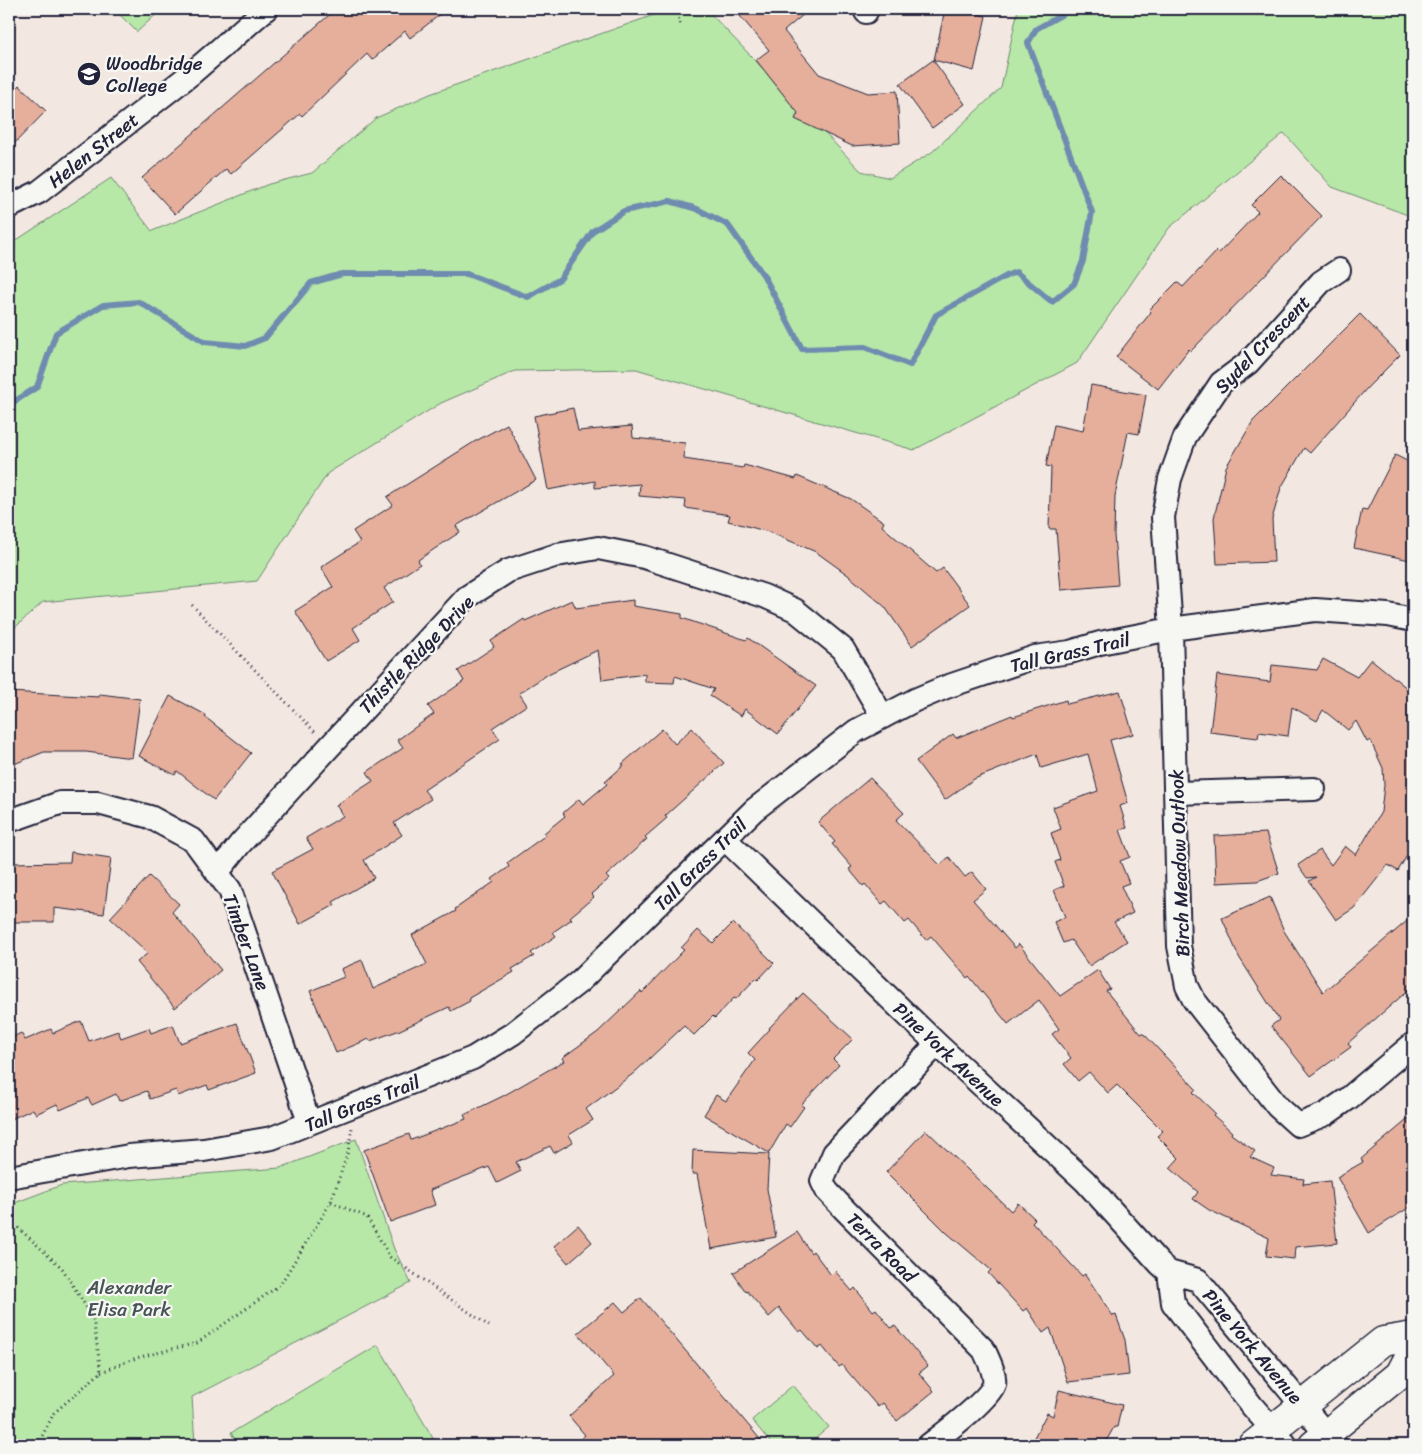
<svg xmlns="http://www.w3.org/2000/svg" width="1422" height="1454" font-family="Sriracha,sans-serif">
<style>
.green{fill:#b7e8a7;stroke:#6c8571}
.lines{fill:none;stroke-linecap:round;stroke-linejoin:round}
.stream{stroke:#6f8bb0;stroke-width:6}
.building{fill:#e6af9c;stroke:#22223b}
.minor-casing{stroke:#22223b;stroke-width:26}
.secondary-casing{stroke:#22223b;stroke-width:31}
.path{stroke:#22223b;stroke-width:3;stroke-dasharray:1 4;stroke-linecap:butt}
.minor{stroke:#f6f6f2;stroke-width:22}
.secondary{stroke:#f6f6f2;stroke-width:28}
.labels{text-anchor:middle;stroke-width:4.5;stroke-linejoin:round;paint-order:stroke}
.poi-label{font-size:19px;fill:#22223b;stroke:#f6f6f2;text-anchor:start}
.street-label{font-size:19px;fill:#22223b;stroke:#f6f6f2}
.park-label{font-size:19px;fill:#475456;stroke:#f6f6f2}
</style>
<rect width="100%" height="100%" fill="#f3e8e1"/>
<filter id="ink" filterUnits="userSpaceOnUse"><feTurbulence type="fractalNoise" baseFrequency=".02" numOctaves="2"/><feDisplacementMap in="SourceGraphic" scale="10" xChannelSelector="R" yChannelSelector="G"/><feConvolveMatrix kernelMatrix="1 2 1 2 8 2 1 2 1" color-interpolation-filters="sRGB"/></filter>
<g filter="url(#ink)">
<path class="green" d="M114,9H162L137,32Z
M671,9H706L861,171L890,178L932,152L1001,88L1018,9H1413V217L1332,187L1284,133L1169,228L1077,363L914,450L636,369L515,371L441,403L328,473L257,581L43,602L9,633V245L111,178L152,231L269,184L312,173L376,118L430,94Z
M356,1139L394,1249L411,1283L192,1397L195,1445H9V1205L62,1185L280,1168Z
M378,1345L437,1445H238L231,1433Z
M793,1385L829,1427L808,1445H767L770,1442L752,1420Z"/>
<g class="lines">
<path class="stream" d="M9,405L37,387L56,333L103,305L139,302L205,342L245,346L265,338L311,283L342,274H467L528,297L560,279L593,231L624,211L670,201L697,209L728,225L764,276L802,349L865,347L910,365L936,315L1008,275L1016,272L1052,302L1074,284L1083,261L1092,212L1028,43L1036,29L1072,9"/>
</g>
<path class="building" d="M336,9H447L410,38L405,31L372,60L367,54L302,116L300,114L231,174L226,169L175,214L142,178Z
M749,9H810L784,31L819,74L868,93L897,91L900,143L852,146L795,119L798,113L756,60L769,50L740,16Z
M945,9H957L986,16L974,71L934,60Z
M933,60L965,104L932,128L900,84Z
M19,85L46,111L9,149V96Z
M1281,175L1322,216L1191,351L1189,349L1158,389L1116,357L1151,312L1149,310L1177,282L1183,287L1217,251L1219,253L1258,212L1251,205Z
M1360,314L1400,355L1368,387L1310,453L1304,448L1281,488L1272,519L1274,562L1217,564L1214,518L1226,467L1253,421Z
M1091,385L1146,395L1139,434L1128,432L1115,496L1114,535L1118,585L1061,590L1056,529H1049L1051,467L1046,466L1054,425L1083,431Z
M573,408L578,431L632,426L633,438L685,443L684,459L743,468L744,465L796,479L797,476L851,499L884,522L882,526L936,573L943,568L970,605L912,646L885,607L848,575L816,552L769,532L728,521L730,515L685,508L686,500L639,496L640,484L595,488V481L548,490L534,416Z
M507,424L536,480L456,526L460,532L418,560L420,564L384,588L393,602L353,628L360,640L326,661L295,611L333,587L321,567L360,542L353,531L393,505L387,497L474,442Z
M1395,455L1413,464V546L1410,560L1354,548L1362,509L1367,510Z
M572,600L576,608L633,600V606L682,614V618L746,640L748,638L816,686L778,734L745,709L741,716L710,696L714,689L675,676L674,683L645,682V674L602,680L598,650L550,673L519,693L527,705L492,728L500,739L424,790L431,799L394,823L402,835L364,860L374,878L333,902L335,905L300,924L272,871L313,849L306,838L343,816L336,805L373,781L367,772L403,748L397,740L434,714L428,706L464,681L458,671L494,647L491,641L524,619L525,621Z
M1323,659L1357,677L1371,659L1413,693V845L1398,871L1388,865L1354,908L1336,920L1309,881L1316,877L1307,878L1298,865L1320,850L1331,865L1345,846L1356,855L1381,812L1384,785L1383,768L1370,740L1367,742L1356,721L1348,730L1323,710L1317,721L1292,707L1288,736L1259,732L1258,738L1210,732L1217,675L1270,682L1272,665L1317,670Z
M1120,691L1133,734L1110,740L1128,803L1120,806L1127,828L1120,830L1130,857L1120,861L1129,883L1121,886L1133,913L1114,922L1127,941L1089,966L1071,940L1063,943L1054,922L1065,917L1054,890L1064,886L1055,862L1060,860L1051,833L1061,829L1053,807L1098,791L1088,754L1041,768L1037,754L974,779L945,800L916,761L953,734L956,738L1012,715L1013,717L1066,700L1067,704Z
M9,692L99,697L100,694L140,699L132,758L86,752H44L9,766Z
M170,696L206,715L205,717L251,753L214,800L177,771L175,775L139,756Z
M692,728L724,763L665,816L667,818L645,837L647,839L606,876L609,879L591,894L594,897L570,917L572,919L553,932L556,936L531,953L534,956L512,969L514,972L469,998L470,1001L451,1011L449,1007L400,1030L370,1041L369,1039L336,1053L310,991L344,977L341,969L362,960L373,989L427,964L412,935L456,911L455,909L494,882L492,879L509,867L507,863L546,835L544,833L565,816L563,813L579,799L583,804L607,784L605,782L624,765L622,764L662,729L675,744Z
M870,778L904,813L896,820L940,865L949,857L965,877L972,872L986,889L973,900L1015,948L1019,944L1060,996L1098,970L1110,989L1106,991L1141,1034L1143,1033L1196,1089L1193,1092L1215,1113L1213,1115L1232,1132L1231,1134L1255,1151L1250,1157L1274,1168L1271,1175L1304,1179L1303,1184L1330,1181L1337,1243L1295,1247L1294,1259L1266,1256L1269,1238L1209,1210L1193,1199L1198,1192L1170,1168L1179,1158L1157,1136L1163,1131L1117,1085L1108,1093L1089,1072L1078,1081L1064,1064L1071,1058L1052,1034L1059,1029L1039,1000L1008,1024L969,976L967,978L931,936L926,940L909,920L905,923L886,901L882,904L865,884L863,886L849,869L852,867L832,844L835,842L818,822Z
M1266,833L1279,873L1257,881L1216,883L1214,836Z
M71,852L111,858L104,914L54,908V922H9V863L70,862Z
M149,876L179,904L172,912L221,970L175,1008L137,962L148,953L110,918Z
M1270,897L1284,931L1323,992L1413,916V986L1348,1043L1351,1047L1311,1076L1271,1026L1279,1020L1239,957L1222,918Z
M733,923L774,963L758,980L756,978L736,999L734,998L715,1018L713,1016L694,1035L684,1026L634,1073L586,1109L593,1120L569,1135L573,1142L554,1153L550,1146L516,1162L521,1171L497,1183L489,1167L430,1190L435,1205L390,1222L364,1150L409,1134L411,1140L466,1119L464,1115L503,1096L564,1061L562,1058L598,1032L641,991L642,993L684,950L681,948L698,930L713,943Z
M803,993L853,1039L833,1059L839,1065L801,1105L804,1107L790,1127L786,1124L769,1153L704,1115L716,1095L726,1101L755,1060L748,1053L770,1029L769,1028Z
M81,1021L89,1041L118,1031L121,1038L149,1028L151,1033L173,1025L180,1043L237,1023L256,1073L209,1090L207,1085L178,1096L176,1090L150,1099L147,1091L119,1101L116,1094L92,1105L88,1098L60,1110L57,1104L36,1114L33,1109L9,1120V1039L21,1033L25,1040L51,1029L53,1033Z
M1413,1115V1205L1369,1233L1337,1177L1363,1162L1361,1159Z
M926,1130L1011,1211L1018,1203L1035,1219L1032,1222L1082,1276L1085,1274L1113,1316L1116,1315L1125,1340L1129,1375L1068,1382L1050,1328L1043,1333L1027,1308L1023,1311L988,1273L991,1270L947,1233L886,1172Z
M693,1150L769,1154L767,1189L776,1237L711,1249L697,1174H692Z
M578,1225L592,1242L568,1263L554,1246Z
M797,1232L811,1253L813,1251L831,1275L835,1271L852,1291L855,1288L873,1311L876,1309L891,1328L895,1326L928,1366L919,1373L934,1391L897,1421L883,1403L878,1407L842,1365L839,1367L822,1346L818,1349L802,1330L799,1332L779,1308L769,1317L747,1291L746,1292L733,1273Z
M641,1298L765,1445H573L585,1435L569,1416L614,1376L578,1333L615,1302L624,1312Z
M1059,1390L1122,1405L1117,1427H1114L1104,1445H1030L1047,1413L1053,1416Z"/>
<g class="lines">
<g class="minor-casing">
<path id="minor" d="M866,9V12
M9,207L39,192L192,73L266,9
M1339,270L1321,282L1248,363L1221,383L1185,437L1170,479L1163,517L1171,629L1179,946L1187,986L1194,1000L1277,1106L1298,1125L1326,1114L1349,1098L1413,1044
M1176,793L1314,789
M9,821L60,803H98L150,817L194,841L230,890L309,1122
M725,839L937,1044L1085,1181L1160,1264L1169,1272L1198,1280L1335,1445
M217,873L240,844L467,597L508,571L557,555L598,548L644,557L764,596L795,610L843,649L883,717
M9,1177L129,1156L204,1150L272,1138L473,1058L512,1034L579,982L754,810L856,731L915,700L946,687L1035,657L1070,652L1100,643L1171,629L1315,610L1388,615L1413,620
M1169,1272L1173,1303L1252,1406L1286,1445
M929,1445C943,1434 990,1399 994,1384C996,1374 988,1359 984,1350L844,1209L827,1191L822,1181L834,1153L937,1044"/>
</g>
<g class="secondary-casing">
<path id="secondary" d="M1253,1445L1383,1341L1413,1336
M1313,1445L1400,1374L1413,1349"/>
</g>
<path class="path" d="M675,9L681,25
M192,605L315,732
M331,1202L367,1217L390,1257L489,1326
M9,1216L14,1224L62,1268L93,1318L101,1372L54,1413L40,1440L33,1445
M101,1372L136,1358L197,1343L280,1285L331,1202L348,1152L352,1128"/>
<use href="#minor" class="minor"/>
<use href="#secondary" class="secondary"/>
</g>
</g>
<defs>
<g id="school-disc" transform="scale(1.25)"><circle r="9.5" fill="#22223b" stroke="#f6f6f2"/><path d="M0-5L7-2L0 1L-7-2ZM-4 1L0 2.5L4 1V4Q0 6-4 4Z" fill="#fff"/></g>
</defs>
<g fill-rule="evenodd">
<use href="#school-disc" x="89" y="74"/>
</g>
<g class="labels">
<g class="poi-label">
<text x="106" y="70">Woodbridge<tspan x="106" dy="22">College</tspan></text>
</g>
<g class="street-label">
<text transform="translate(93 150) rotate(-38)" y="7">Helen Street</text>
<text transform="translate(1262 344) rotate(-46)" y="7">Sydel Crescent</text>
<text transform="translate(1070 652) rotate(-13)" y="7">Tall Grass Trail</text>
<text transform="translate(416 654) rotate(-46)" y="7">Thistle Ridge Drive</text>
<text transform="translate(1179 863) rotate(-92)" y="7">Birch Meadow Outlook</text>
<text transform="translate(700 864) rotate(-45)" y="7">Tall Grass Trail</text>
<text transform="translate(247 942) rotate(70)" y="7">Timber Lane</text>
<text transform="translate(949 1054) rotate(43)" y="7">Pine York Avenue</text>
<text transform="translate(362 1103) rotate(-22)" y="7">Tall Grass Trail</text>
<text transform="translate(882 1247) rotate(45)" y="7">Terra Road</text>
<text transform="translate(1253 1346) rotate(50)" y="7">Pine York Avenue</text>
</g>
<g class="park-label">
<text x="129" y="1294">Alexander<tspan x="129" dy="22">Elisa Park</tspan></text>
</g>
</g>
<rect width="1422" height="1454" fill="none" stroke="#f6f6f2" stroke-width="30"/>
<rect x="15" y="15" width="1392" height="1424" fill="none" stroke="#22223b" stroke-width="2" filter="url(#ink)"/>
</svg>
